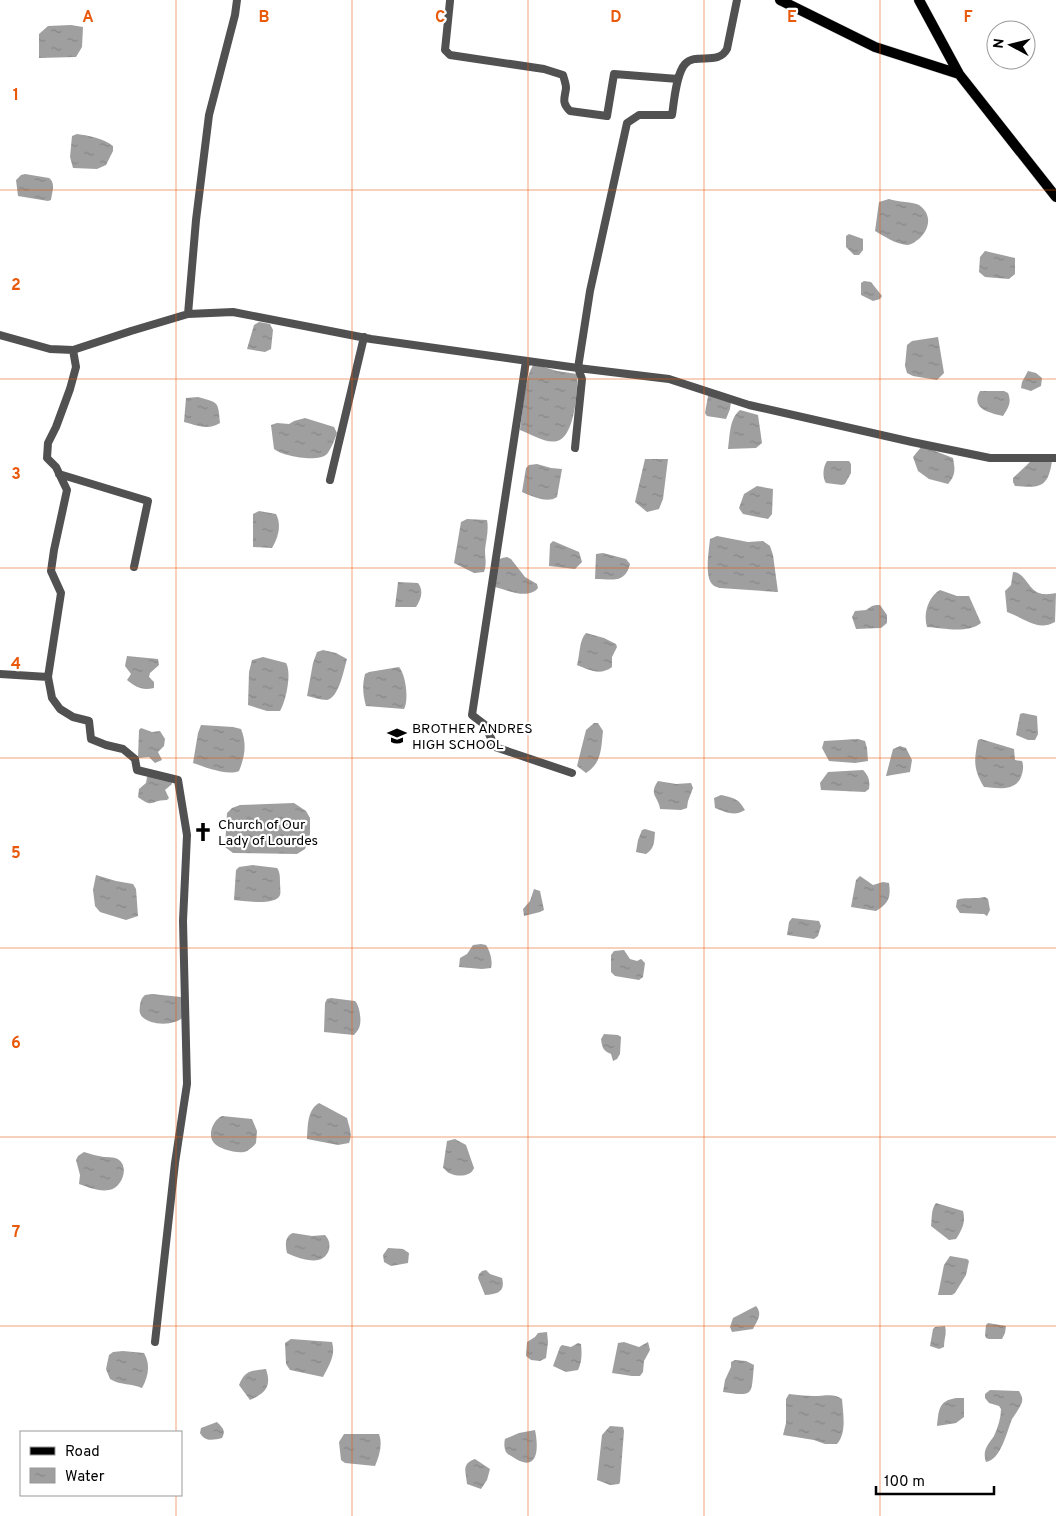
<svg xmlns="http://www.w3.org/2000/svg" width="1056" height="1516" font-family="Overpass,sans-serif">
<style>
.water{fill:url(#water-ripples)}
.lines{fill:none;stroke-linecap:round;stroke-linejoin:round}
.major-casing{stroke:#dbdbdb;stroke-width:11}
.minor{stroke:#515151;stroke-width:8}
.major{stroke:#000;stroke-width:10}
.grid{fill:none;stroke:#e8590c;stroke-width:1;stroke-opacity:0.55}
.labels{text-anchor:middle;stroke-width:4.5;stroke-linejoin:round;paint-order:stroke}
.poi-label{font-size:14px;fill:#000;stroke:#fff;text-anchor:start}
.grid-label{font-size:16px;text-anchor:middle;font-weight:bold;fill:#e8590c;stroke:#fff;stroke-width:4.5;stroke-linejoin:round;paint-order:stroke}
</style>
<defs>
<pattern id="water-ripples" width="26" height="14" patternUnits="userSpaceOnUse" patternTransform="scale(1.25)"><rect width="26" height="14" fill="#9f9f9f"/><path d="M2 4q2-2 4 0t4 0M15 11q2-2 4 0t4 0" fill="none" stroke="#878787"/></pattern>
</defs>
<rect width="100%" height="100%" fill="#fff"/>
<path class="water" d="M71,25L83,27L82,47L76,57L39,58V34L48,26Z
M77,134C89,136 103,138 113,146V151L106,165L97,169L73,168L70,157L72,136Z
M25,174L49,178C56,183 52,192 51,200L48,201L18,196L16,180L21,175Z
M889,199C897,202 914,202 919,205C932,214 930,228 920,238C916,241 912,245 907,245C895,244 884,236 875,231L879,202Z
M849,234L863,239V250L859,255H854L846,247V236Z
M985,251L1015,258V274L1009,279L985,277L979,272L980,257Z
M864,281L871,282L882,296L880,299L873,301L861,295V283Z
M259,322L270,324L273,330L271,349L265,352L247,349L254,325Z
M938,337L944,373L937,380L913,376L907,373L905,366L907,345L912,341Z
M534,364L557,371L577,374C578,389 575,437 557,441C546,444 531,434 520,430C522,416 525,374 534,364Z
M1028,371L1036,373L1042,378L1041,386L1031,391L1021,388L1022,382Z
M980,391H1004L1008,393C1012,403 1008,408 1003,416C990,413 970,409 980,391Z
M712,395L731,402L730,409L726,419L707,416L705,413L708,396Z
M198,397C219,403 218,401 220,423C208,431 196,425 184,422L186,398Z
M740,410L758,415L762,443L756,448L728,449C730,436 729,419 740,410Z
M305,418L334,427L337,433C335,439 331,449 327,454C318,463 282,456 274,449L271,425L277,423L289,424L294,421Z
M922,446L953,458C955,469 956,475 948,484L929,479L918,471L913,457Z
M645,459H668L663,499L659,509L647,512L635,502Z
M1032,460L1052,461C1048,488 1040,488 1015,486L1013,482V478Z
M827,461H849L851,464V473L845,484L842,485L826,483C822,477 823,467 827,461Z
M537,464L551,468L562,469L557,497C547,504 532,496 522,492L526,468L529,465Z
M757,486L773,489L772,514L768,519L743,514L739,508L744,494Z
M259,511L276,514C282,525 278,538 272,548L253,547V514Z
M467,519L487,520C489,530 486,540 485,550C485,558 487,564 484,572L474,573L454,563L461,522Z
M717,536L748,542L763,541L770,546L773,555L778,592L720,588C719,588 714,586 713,585C704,578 709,550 710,539Z
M553,541L579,552L582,562L575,569L549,566L550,544Z
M603,553L626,559L630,564C625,584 612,579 595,579L596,554Z
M507,557L511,559L525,577L537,584L538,588C528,600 507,590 495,587L498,560L502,558Z
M1013,572C1025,572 1028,589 1039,593C1044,595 1051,594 1056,593L1055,622C1037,632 1025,618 1007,612L1005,591L1011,585Z
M398,582L418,583C424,591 421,599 416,607H395Z
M940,590L957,596H969L981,623C967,634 943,628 927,627C923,614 928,597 940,590Z
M876,605H880L887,615V623L881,628L856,629L852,617L855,611L866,610L872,606Z
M586,633L604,638L616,644L617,647L612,657V667C600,676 589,670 577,665C580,655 579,640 586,633Z
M323,650L336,653L347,659C344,669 339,698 327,700C320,700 313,697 307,696L313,663L317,652Z
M127,656L158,659L159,665L150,673L149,677L154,682V688C142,691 136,687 127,680L131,674L125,666Z
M263,657L286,663C292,673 286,701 280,711H267L248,705L249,672L252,660Z
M399,667C406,675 409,700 404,709L366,706C363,695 362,686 365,674L369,672Z
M1023,713L1037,716L1038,734L1035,740H1028L1016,735L1020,714Z
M594,723H598L603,731C601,748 602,763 586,773L577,766L586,730Z
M201,725L233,727L241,729C247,744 245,756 239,771C227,776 205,767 193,763L198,733Z
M141,728L152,732L160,731L165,739L164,746L158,752L162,760L155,763L149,757L138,758L139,730Z
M858,739L865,741L867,748L868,761L855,763L829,761L822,748L824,741Z
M981,739L1014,749L1015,760L1022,761C1024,766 1023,772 1021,777C1015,792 997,788 984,787C973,769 974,760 978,740Z
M900,746L906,748L912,760L910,772L886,776L893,749Z
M863,770C869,776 870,781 869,789L865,792L821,790L820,783L828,772Z
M150,775L171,777L172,784L165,790L169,798L167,800C150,800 154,809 138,797L139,789L146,783L147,777Z
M658,781L676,784L691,783L693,788L688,801L687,808L681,810L660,809C659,797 648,795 658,781Z
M721,795C734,798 738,798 745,810C734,817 726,812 715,808L714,798Z
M294,803L306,811L310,818V834L305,849L297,854L233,853L225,847L227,813L232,808L240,805Z
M645,829L655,832C654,842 655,848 646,854L636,852L638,840L642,830Z
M253,865L277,868C280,872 280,877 280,883C280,887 281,892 280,895C276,906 243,901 234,900L236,870L239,867Z
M96,875L116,881L133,884L136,889L138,916L126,920L100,912L95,906L93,890Z
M860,876L873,885L883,882L889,883C891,897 889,903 876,911L851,907L856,880Z
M534,889L540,891L544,910L540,912L524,916L523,909L530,901Z
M985,897L988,899L990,910L987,916L984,914L960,913L956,907L957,900C963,897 977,899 985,897Z
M792,918L819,921L821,926L818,936L814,939L787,935L789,922Z
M481,944L486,945C490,951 493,961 491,968L482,969L459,967L460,958L467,954L473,945Z
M624,950L630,959L637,961L641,959L645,963L643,977L639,980L615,976L611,972V955L614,951Z
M152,994L181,997C203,1028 145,1030 140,1013C139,1011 140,1008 140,1005C141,1000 141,999 145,995Z
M331,998L355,1001C360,1006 362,1022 359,1028C358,1031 355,1033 354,1035L324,1032L325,1003L327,999Z
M604,1034L618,1035L621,1037L620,1054L617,1059L613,1061L611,1054C603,1051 602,1047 601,1039Z
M319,1103L347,1118C349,1127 353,1134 349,1143L338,1145L307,1139C308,1126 307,1110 319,1103Z
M222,1116L252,1119L257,1131L256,1143C254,1146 250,1149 247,1151C240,1155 219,1149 214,1143C207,1135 213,1120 222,1116Z
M455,1139L466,1145L474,1168C471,1177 457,1177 449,1173C448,1173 444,1168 443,1168L447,1141Z
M84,1152C91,1154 97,1156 104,1157C107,1157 112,1157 115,1158C131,1163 123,1188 109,1190C99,1192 88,1187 79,1184L80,1175L76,1160L78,1156Z
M936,1203L963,1211C966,1222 962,1230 956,1239L949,1240L931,1226C932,1218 931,1209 936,1203Z
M293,1233L312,1236L325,1235C333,1243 330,1257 318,1260C310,1262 294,1257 287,1253C285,1245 285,1236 293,1233Z
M388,1248L403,1249L409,1253L408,1263L391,1266L384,1262L383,1255Z
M950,1256L967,1259L969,1261L966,1275L955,1293L952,1295H938L944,1265Z
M486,1270L490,1274L502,1278C506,1293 496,1294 485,1295L478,1278L479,1274L482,1271Z
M756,1306C763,1314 757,1321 753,1329L732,1332L730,1327L733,1318Z
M988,1323L1006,1326L1005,1333L1002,1339H989L986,1338L985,1335L986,1325Z
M945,1326C947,1333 944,1339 944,1347L939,1349L930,1346L933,1329L935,1327Z
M547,1332L548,1342L546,1358L540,1361L531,1360L526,1356L527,1342L535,1337L538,1333Z
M291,1339L332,1342C336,1355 329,1365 323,1377L290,1370L286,1364L285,1343Z
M624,1342L639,1347L648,1342L650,1350L644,1361L643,1372L640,1376H632L612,1373L618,1343Z
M578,1343L581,1344C582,1353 582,1362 578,1370L566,1372L553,1366L560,1347L562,1345L571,1347Z
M123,1351L144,1353C151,1365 148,1377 142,1388C131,1383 122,1386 110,1379L106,1369L109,1355L113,1352Z
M735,1360L746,1361L754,1365C751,1395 755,1397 723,1392L725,1380L731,1367V1362Z
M266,1369C272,1387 265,1393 250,1400L239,1385C245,1370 251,1371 266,1369Z
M990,1390L1019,1391C1021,1395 1023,1397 1022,1402C1020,1408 1015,1414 1012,1419C1007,1431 1001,1460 986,1462C982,1450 988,1445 994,1436C998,1427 1001,1418 1001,1409L999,1406L989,1403L985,1398V1394Z
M789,1394C798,1395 806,1396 814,1396C824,1396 834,1393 842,1399C843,1413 847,1433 837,1444H825L814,1440L783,1435L786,1423V1399Z
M956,1398H964V1417L956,1423L937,1426C939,1410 938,1401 956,1398Z
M217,1422C223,1428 226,1431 222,1438C213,1440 205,1442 200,1433L201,1428Z
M610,1426L623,1427L624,1431L620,1482L619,1484L610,1485L597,1480L602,1435Z
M535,1430C538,1444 540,1473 516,1459C513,1457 508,1455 506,1452C504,1448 504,1443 505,1439L519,1433Z
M344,1434H379C383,1445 379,1456 375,1466L345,1463L341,1460L339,1442Z
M475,1459L490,1469L487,1480L481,1489L467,1484C466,1472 461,1464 475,1459Z"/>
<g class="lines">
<g class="major-casing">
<path id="major" d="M780,0L875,47L959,74
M919,0L959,74L1056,197"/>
</g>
<path class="minor" d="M450,1L445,50L450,55L544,69L563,75C564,79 566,84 566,88C565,98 561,102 570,111L607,116L614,74L678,79
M188,314L196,220L209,115L235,15L237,0
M0,335L50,349L73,350L131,331L188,314L233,312L371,339L578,368L669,379L749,405L912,442L990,458H1056
M73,350L76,367L70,389L56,427L48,443L47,458L56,467L67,490L54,550L51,571L61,593L48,677L52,698L60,709L73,717L89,721L91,739L106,745L123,749L135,759L137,770L178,780L187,835L183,921L187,1084L175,1163L155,1342
M526,361L472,715L485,725L495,747L572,773
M575,448L582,379L578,368L590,291L627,123L639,115H672C674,102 676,74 685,64C696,52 718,66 727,49L737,0
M59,474L148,501L134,567
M330,480L364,337
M0,674L48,677"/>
<use href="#major" class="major"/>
</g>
<path class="grid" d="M176,0V1432M352,0V1516M528,0V1516M704,0V1516M880,0V1516M0,190H1056M0,379H1056M0,568H1056M0,758H1056M0,948H1056M0,1137H1056M0,1326H1056M176,1495V1516"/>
<defs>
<g id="school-bare" transform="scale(1.5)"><path d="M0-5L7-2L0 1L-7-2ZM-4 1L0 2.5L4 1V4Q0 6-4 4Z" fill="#000" stroke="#fff" stroke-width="2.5" paint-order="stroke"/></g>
<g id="church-bare" transform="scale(1.5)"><path d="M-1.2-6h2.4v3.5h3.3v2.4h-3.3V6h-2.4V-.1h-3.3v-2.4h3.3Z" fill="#000" stroke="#fff" stroke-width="2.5" paint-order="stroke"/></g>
</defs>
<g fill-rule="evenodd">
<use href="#school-bare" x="397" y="736"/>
<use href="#church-bare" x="203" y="832"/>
</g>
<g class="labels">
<g class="poi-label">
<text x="412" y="733">BROTHER ANDRES<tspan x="412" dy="16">HIGH SCHOOL</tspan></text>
<text x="218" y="829">Church of Our<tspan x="218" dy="16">Lady of Lourdes</tspan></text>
</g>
</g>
<g class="grid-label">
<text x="88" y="22">A</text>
<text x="264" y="22">B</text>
<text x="440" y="22">C</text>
<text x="616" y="22">D</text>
<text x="792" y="22">E</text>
<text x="968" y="22">F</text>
<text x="16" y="100">1</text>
<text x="16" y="290">2</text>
<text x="16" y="479">3</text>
<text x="16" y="669">4</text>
<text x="16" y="858">5</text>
<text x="16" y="1048">6</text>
<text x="16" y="1237">7</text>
</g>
<rect x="20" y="1431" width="162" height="65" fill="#ffffff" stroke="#999999"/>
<rect x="30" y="1447" width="25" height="8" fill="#000000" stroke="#999999"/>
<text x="65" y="1456" font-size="15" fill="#000000">Road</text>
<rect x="30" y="1468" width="25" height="15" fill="url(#water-ripples)" stroke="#999999"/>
<text x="65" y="1481" font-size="15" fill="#000000">Water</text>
<g transform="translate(1011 45) rotate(277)"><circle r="24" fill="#ffffff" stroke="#999999"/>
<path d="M0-4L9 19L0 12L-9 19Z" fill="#000000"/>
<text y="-8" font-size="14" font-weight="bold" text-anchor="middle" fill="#000000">N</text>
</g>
<path d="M876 1486v8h118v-8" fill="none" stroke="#000000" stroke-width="2.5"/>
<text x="884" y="1486" font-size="15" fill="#000000" stroke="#ffffff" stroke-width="4" paint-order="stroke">100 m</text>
</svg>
